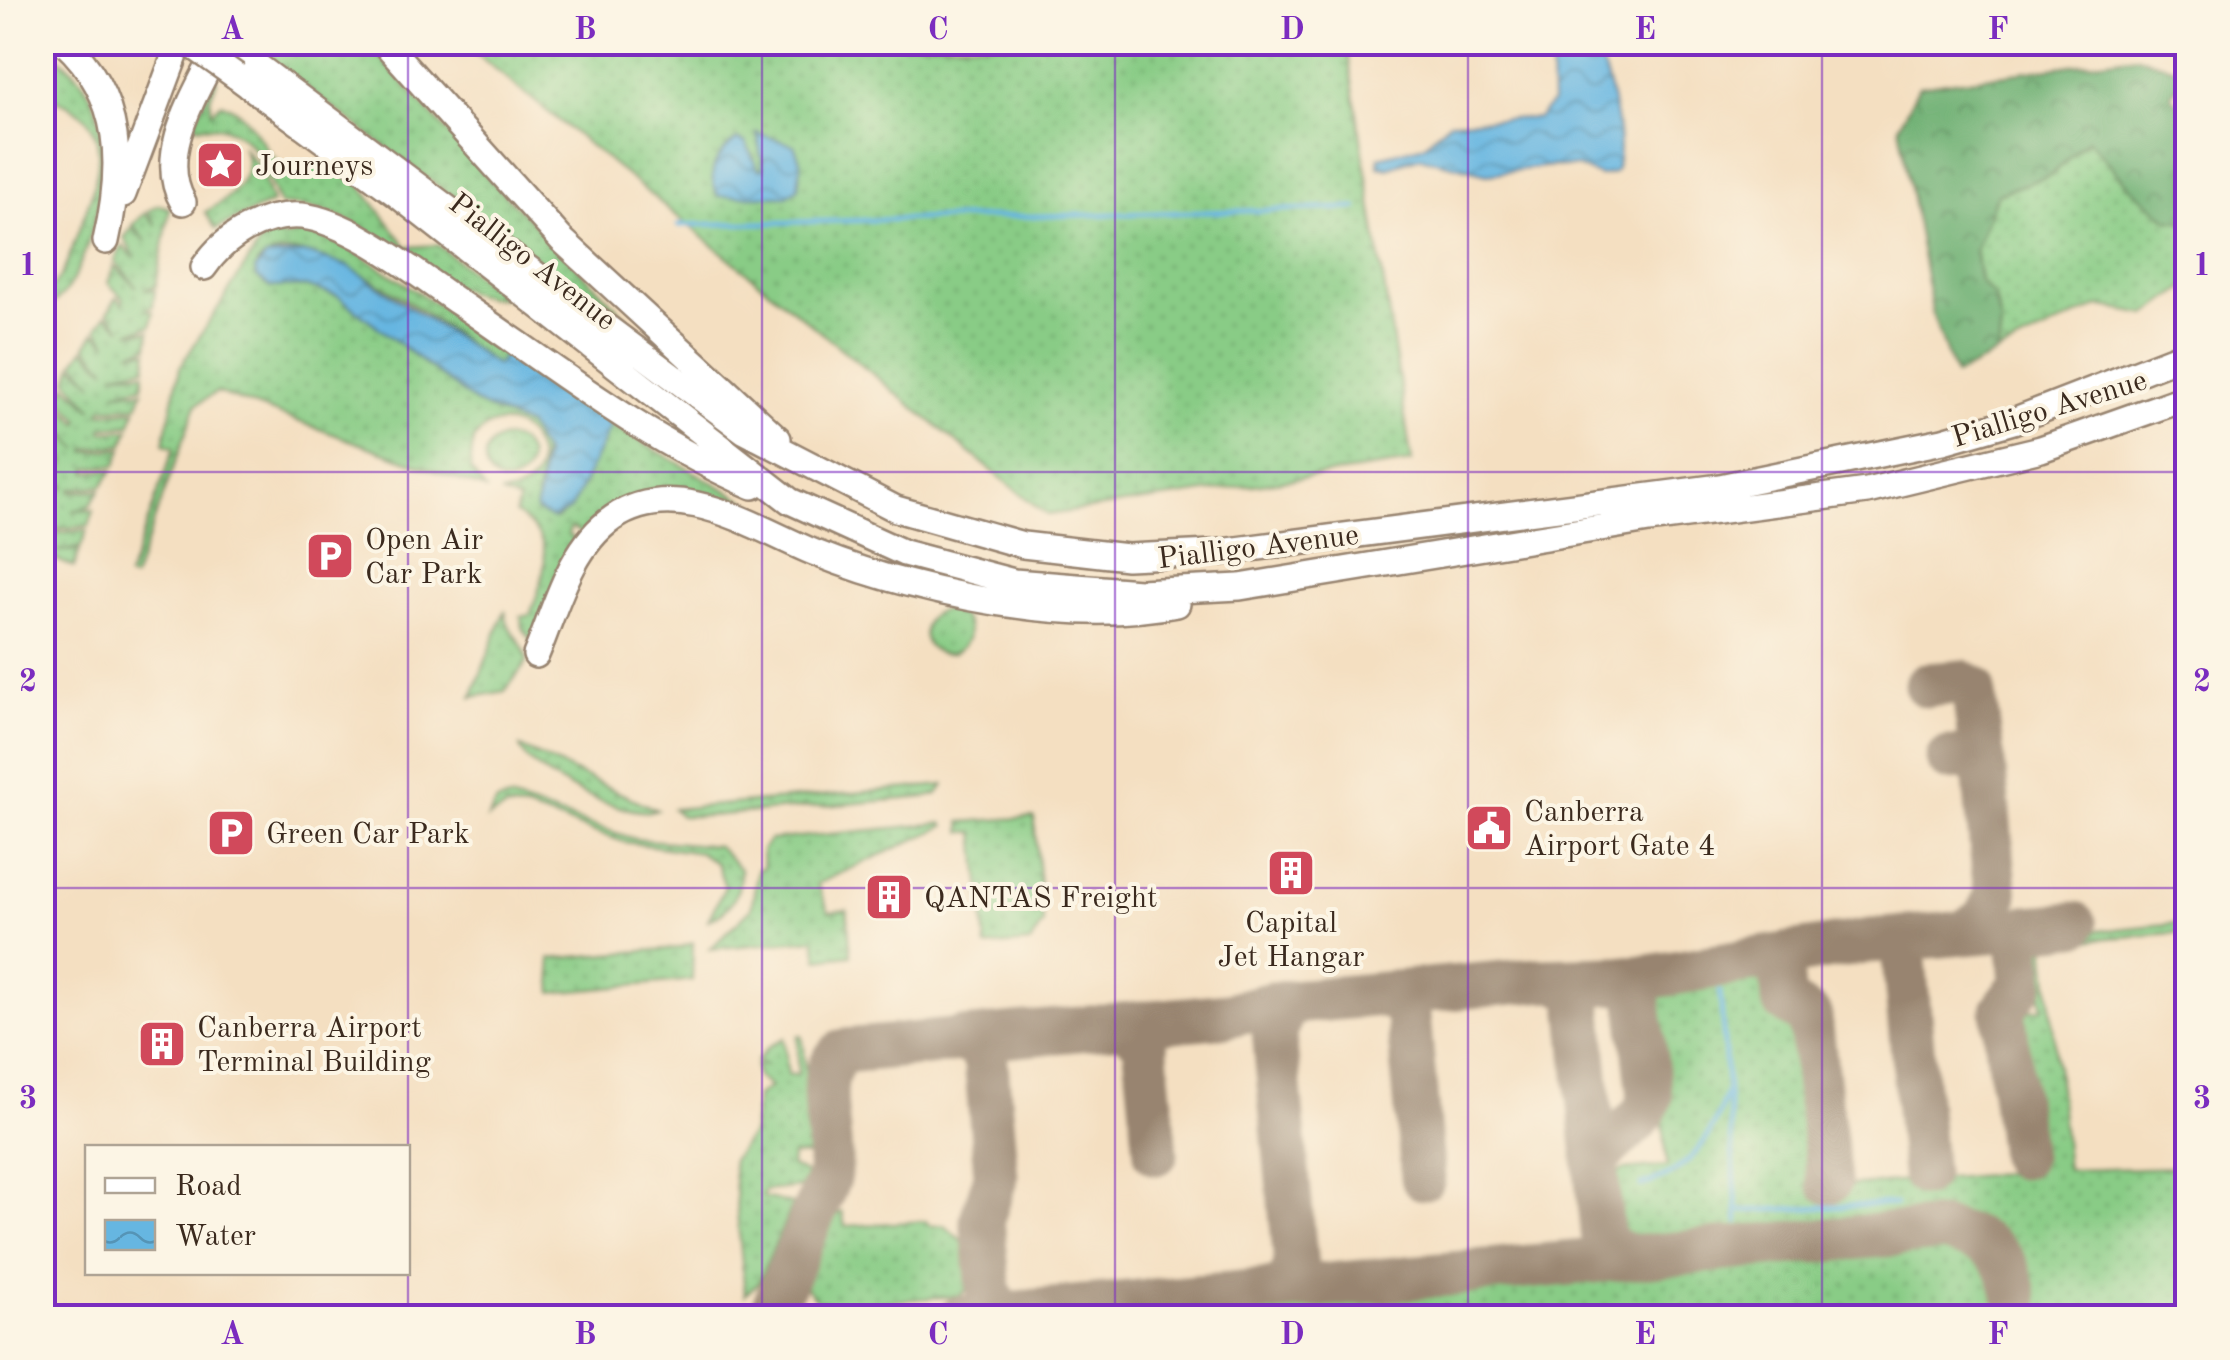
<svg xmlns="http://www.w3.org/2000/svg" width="2230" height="1360" font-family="'Old Standard TT',serif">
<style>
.grass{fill:url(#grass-dots);stroke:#627b52;stroke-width:2.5}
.forest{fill:url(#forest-crowns);stroke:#546d48;stroke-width:2.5}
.water{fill:url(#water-waves);stroke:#507080;stroke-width:2.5}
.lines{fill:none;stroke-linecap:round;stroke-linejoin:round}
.stream{stroke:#66b6e1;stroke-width:5}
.taxiway{stroke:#988470;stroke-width:45}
.primary-casing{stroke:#988470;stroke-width:30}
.primary{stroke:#fff;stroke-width:25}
.primary-bridge-casing{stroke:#988470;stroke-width:30;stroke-linecap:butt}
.primary-bridge{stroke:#fff;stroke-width:25}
.grid{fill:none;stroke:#7b2cbf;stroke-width:2.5;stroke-opacity:0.55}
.labels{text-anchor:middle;stroke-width:8;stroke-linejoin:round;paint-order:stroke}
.poi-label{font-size:30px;fill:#3b2a1e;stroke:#fcf5e5;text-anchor:start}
.street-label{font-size:30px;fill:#3b2a1e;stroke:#fcf5e5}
.neatline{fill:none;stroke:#7b2cbf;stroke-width:4}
.grid-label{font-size:32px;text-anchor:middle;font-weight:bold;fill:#7b2cbf}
</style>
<defs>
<pattern id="grass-dots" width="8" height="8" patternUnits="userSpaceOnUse" patternTransform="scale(2.5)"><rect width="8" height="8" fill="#89cc86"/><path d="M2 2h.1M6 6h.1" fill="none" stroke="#77af73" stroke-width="1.8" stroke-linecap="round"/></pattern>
<pattern id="forest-crowns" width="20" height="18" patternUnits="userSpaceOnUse" patternTransform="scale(2.5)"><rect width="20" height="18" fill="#6eb073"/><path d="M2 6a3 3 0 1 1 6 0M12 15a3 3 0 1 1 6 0" fill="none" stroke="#5c8f5e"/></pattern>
<pattern id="water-waves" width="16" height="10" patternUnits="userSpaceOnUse" patternTransform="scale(2.5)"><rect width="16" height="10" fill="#66b6e1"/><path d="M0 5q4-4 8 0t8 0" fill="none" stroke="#5594b6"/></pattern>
</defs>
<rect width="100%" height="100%" fill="#fcf5e5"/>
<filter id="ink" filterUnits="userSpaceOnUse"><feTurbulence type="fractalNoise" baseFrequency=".01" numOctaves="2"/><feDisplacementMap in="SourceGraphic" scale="20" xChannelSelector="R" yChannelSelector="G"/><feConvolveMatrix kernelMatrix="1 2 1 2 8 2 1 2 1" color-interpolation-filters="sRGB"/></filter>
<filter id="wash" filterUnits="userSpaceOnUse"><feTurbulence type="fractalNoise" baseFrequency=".0048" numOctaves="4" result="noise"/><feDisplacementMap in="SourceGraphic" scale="40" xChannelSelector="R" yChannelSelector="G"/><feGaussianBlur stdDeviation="2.25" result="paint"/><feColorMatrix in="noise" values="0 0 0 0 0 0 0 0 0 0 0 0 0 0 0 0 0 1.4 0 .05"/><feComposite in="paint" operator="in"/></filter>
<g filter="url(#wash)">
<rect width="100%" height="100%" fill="#f4dfc1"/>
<path class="grass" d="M258,43H368L488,178L626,317L620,322L254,49Z
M463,43H1346L1412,462L1047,515Z
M42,49C122,86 109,185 84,254C76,274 67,301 44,307L43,294C64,282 69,256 77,235C98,181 124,113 43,97Z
M214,78L217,81L210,98L212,112L222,103C260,116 265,166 290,167C304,168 319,165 332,164L359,184L407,247L438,245L504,298C434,302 379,205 280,205C265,177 261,139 225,128C214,125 202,128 193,125Z
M2088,139L2130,187L2187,222V286L2147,315L2098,306L1998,353L2001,322L1994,296L1980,282L1975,250L1997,194L2051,175Z
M242,146L261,171L272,203L216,229L205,212C229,200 259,175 242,146Z
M159,205L170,208L156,286L144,290H155L153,306L145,310L153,311L151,326L129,332L150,331L148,347L130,352L148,351L146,367L114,373L145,372L143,386L115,392L143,391L137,406L101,409L100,413L136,410L130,425L102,428V432L129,430L123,445L86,449V452L122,449L116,465L88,468L87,472L113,470L102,486L71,489V492L100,490L89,507L72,511L94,510L89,526L57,529V533L87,530L81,547L57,551L80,550L74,567L43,555V524L48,529L50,526L43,519V497L49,503L51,500L43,491V470L63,489L65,486L43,465L46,445L64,463L66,460L46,440L52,424L79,449L53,420L59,404L78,423L80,420L61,400L66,385L93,409L68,380L73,365L94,384L75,362L84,349L107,370L86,346L95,332L108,344L97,328L106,315L122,329L108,312L117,297L122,303L124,299L108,283L114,266L137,287L115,261L122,246L135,258L124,238L132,228L146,241L133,225L145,213L156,225L148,211Z
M277,232L282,238L305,232L350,248L507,350L497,365C453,335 307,213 257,264L256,276L270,287L305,286L338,296L477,404L528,426L543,451L536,511L556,519L571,509L611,425L781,521L778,527L696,496L584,535L571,527L568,535L577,540L532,641L522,628L521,617L530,615C544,575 560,539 515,514L519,501L500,494C579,489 520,382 473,440L470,470L485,489L217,392L196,405L133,579L128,577L174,448L164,444L180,367L265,235Z
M485 460a22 22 0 1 1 44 0a22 22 0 1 1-44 0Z
M505,610C506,633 526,642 527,662L505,691L472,697Z
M924 632a22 22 0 1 1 44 0a22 22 0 1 1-44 0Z
M520,747L657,810C630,820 527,775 520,747Z
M944,785L938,794L928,797L709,816H681L673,809Z
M510,799L635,839L718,846L740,869C741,894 731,911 708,920L725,887L717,864L701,853L624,842L526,809L507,808L488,818L497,802Z
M1034,817L1043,923L1030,943L986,947L975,832H962L961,822Z
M943,823L945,826L817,884L829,912L847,910L851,955L818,959L815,939L710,949L751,909L758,869L763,868L762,850L769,840Z
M2187,922V932L2045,943L2067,1170L2187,1167V1317H2026C2021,1262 2010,1240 1955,1221L1663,1243L1622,1237L1613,1177L1623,1170L1667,1166L1651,984L1770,970C1771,991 1769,1025 1799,1022L1817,1188L2014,1173L2035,1169L2021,1011L2042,1009L2037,937Z
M693,943L692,980L553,993L550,959L678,948Z
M798,1036H802L804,1047L812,1156L792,1155L791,1166L807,1174L801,1187L764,1191L763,1197L793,1204L758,1283L745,1295L732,1160L752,1133L757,1096L770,1087L757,1077L756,1065L763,1064L757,1061L768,1047L784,1038L788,1075L798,1074Z
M842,1212L845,1226L926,1221L930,1226L944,1225L967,1245L970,1287L959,1296L931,1298L837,1305L816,1300L806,1288L804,1273L822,1222Z
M1921,1237C1982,1239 2003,1255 2007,1317H1100L1663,1268L1666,1260Z"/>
<path class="forest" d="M2137,56L2187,72L2171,95L2187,115V222L2168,220L2130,187L2088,139L2051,175L1997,194L1975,250L1980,282L1994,296L2001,322L1998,353L1955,376L1933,316L1899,126L1919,86Z"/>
<path class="water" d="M1583,50L1599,59C1611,84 1627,149 1614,173L1600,176L1577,167L1551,166L1487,174L1420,157L1387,168L1378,166L1379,157L1424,145L1450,121L1538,118L1552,103L1551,60L1565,52Z
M757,133L794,145L801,163L798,188L787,196H718C705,171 716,156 737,139L746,143L758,169H763Z
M306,253L348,266L497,365L507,350L605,417L611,425L571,509L553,519L536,511L544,454L528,426L477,404L338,296L305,286L270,287L256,276L255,269L266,257Z"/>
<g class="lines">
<path class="stream" d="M678,225L1357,208
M1720,992L1738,1222
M1642,1185C1690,1172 1712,1139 1726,1093
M1738,1211L1895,1204"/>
<path class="taxiway" d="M1926,685L1963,682L1973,687L1984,771
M1948,758L1970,757L1984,771L1996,896L1985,919L1962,933
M2018,929L2023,982L2003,1010L2021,1157
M1902,938L1924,1174
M1780,958L1784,1001L1810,1017L1829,1182
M1555,980L1573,988L1580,1001L1602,1233L1609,1248L1632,1257
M1380,994L1400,1002L1408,1015L1423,1178
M1117,1025L1131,1029L1145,1043L1156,1153
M961,1039L977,1047L986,1062L996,1176L982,1219L989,1291L998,1308L1011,1313
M1596,1165C1607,1137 1643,1128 1650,1098L1638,994L1624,982L1599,983
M1277,1289L1289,1282L1296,1266L1274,1032L1285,1008L1300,1001
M769,1318L828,1179C838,1141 807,1075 844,1051L1228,1015L1271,1004L1537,980L1649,977L1870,941L2075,924
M960,1318L1940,1230C1998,1240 2013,1260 2018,1318"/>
</g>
</g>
<g filter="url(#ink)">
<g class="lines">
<g class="primary-casing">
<path id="primary" d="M64,42C124,97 123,167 106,241
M225,42L745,431L896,509L1023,545L1127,557L1213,553L1720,487L1943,441L2013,421L2188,353
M384,42L561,239L778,439
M236,76L395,193L790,501L904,553L1014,582L1139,592L1240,587L1649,520L1867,491L2041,449L2188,397
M123,194L180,42
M183,202C154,152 200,88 221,42
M204,267C225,236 263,213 302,216C353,222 418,275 461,304C556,369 648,441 753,486
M536,655C555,610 570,547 613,518C677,475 753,527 813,552C843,564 875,575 907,583C991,605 1091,621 1177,604"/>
</g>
<use href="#primary" class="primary"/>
<g class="primary-bridge-casing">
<path id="primary-bridge" d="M188,42L236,76"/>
</g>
<use href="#primary-bridge" class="primary-bridge"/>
</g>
</g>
<path class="grid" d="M408,42V1318M762,42V1318M1115,42V1318M1468,42V1318M1822,42V1318M42,472H2188M42,888H2188"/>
<defs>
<g id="sight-square" transform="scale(2.5)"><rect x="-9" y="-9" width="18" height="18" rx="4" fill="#d1495b" stroke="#fcf5e5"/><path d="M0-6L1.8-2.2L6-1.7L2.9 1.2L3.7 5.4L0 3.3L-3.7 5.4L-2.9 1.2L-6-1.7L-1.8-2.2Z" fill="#fff"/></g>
<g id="parking-square" transform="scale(2.5)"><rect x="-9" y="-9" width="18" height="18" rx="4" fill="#d1495b" stroke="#fcf5e5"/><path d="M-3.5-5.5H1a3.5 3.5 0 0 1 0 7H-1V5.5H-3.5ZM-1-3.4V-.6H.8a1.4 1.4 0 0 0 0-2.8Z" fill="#fff"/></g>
<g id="civic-square" transform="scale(2.5)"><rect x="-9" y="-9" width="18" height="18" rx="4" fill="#d1495b" stroke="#fcf5e5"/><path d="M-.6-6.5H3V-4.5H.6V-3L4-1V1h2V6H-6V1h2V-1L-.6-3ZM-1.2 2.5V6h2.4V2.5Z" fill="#fff"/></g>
<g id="building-square" transform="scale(2.5)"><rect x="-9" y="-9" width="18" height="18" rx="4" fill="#d1495b" stroke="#fcf5e5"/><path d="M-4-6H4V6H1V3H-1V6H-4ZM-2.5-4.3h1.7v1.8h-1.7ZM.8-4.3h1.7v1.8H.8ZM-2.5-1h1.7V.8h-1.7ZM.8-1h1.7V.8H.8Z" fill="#fff"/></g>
</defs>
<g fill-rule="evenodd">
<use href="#sight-square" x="220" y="165"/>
<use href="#parking-square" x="330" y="556"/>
<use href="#civic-square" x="1489" y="828"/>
<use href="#parking-square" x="231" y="833"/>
<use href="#building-square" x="1291" y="873"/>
<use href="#building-square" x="889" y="897"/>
<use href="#building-square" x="162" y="1044"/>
</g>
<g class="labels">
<g class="poi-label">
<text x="255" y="175">Journeys</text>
<text x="365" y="549">Open Air<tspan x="365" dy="34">Car Park</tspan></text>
<text x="1524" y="821">Canberra<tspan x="1524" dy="34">Airport Gate 4</tspan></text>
<text x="266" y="843">Green Car Park</text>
<text x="924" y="907">QANTAS Freight</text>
<text x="1291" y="932" text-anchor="middle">Capital<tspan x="1291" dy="34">Jet Hangar</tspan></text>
<text x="197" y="1037">Canberra Airport<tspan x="197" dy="34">Terminal Building</tspan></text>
</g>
<g class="street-label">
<text transform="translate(533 261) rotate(38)" y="10">Pialligo Avenue</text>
<text transform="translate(2049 408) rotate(-17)" y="10">Pialligo Avenue</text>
<text transform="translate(1258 546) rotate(-7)" y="10">Pialligo Avenue</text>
</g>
</g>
<rect width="2230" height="1360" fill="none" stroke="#fcf5e5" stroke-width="110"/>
<rect x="85" y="1145" width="325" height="130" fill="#fcf5e5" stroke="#afa495" stroke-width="2.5"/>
<rect x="105" y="1178" width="50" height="15" fill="#ffffff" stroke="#afa495" stroke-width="2.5"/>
<text x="175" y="1195" font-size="30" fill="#3b2a1e">Road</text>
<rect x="105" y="1220" width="50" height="30" fill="url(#water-waves)" stroke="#afa495" stroke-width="2.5"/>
<text x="175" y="1245" font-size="30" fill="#3b2a1e">Water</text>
<rect x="55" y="55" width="2120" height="1250" class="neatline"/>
<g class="grid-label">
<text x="232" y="39">A</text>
<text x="585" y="39">B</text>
<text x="938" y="39">C</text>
<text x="1292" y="39">D</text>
<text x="1645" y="39">E</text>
<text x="1998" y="39">F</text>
<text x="28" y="275">1</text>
<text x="2202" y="275">1</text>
<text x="28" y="691">2</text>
<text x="2202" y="691">2</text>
<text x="28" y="1108">3</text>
<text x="2202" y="1108">3</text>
<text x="232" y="1344">A</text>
<text x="585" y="1344">B</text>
<text x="938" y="1344">C</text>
<text x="1292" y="1344">D</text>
<text x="1645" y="1344">E</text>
<text x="1998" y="1344">F</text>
</g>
</svg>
